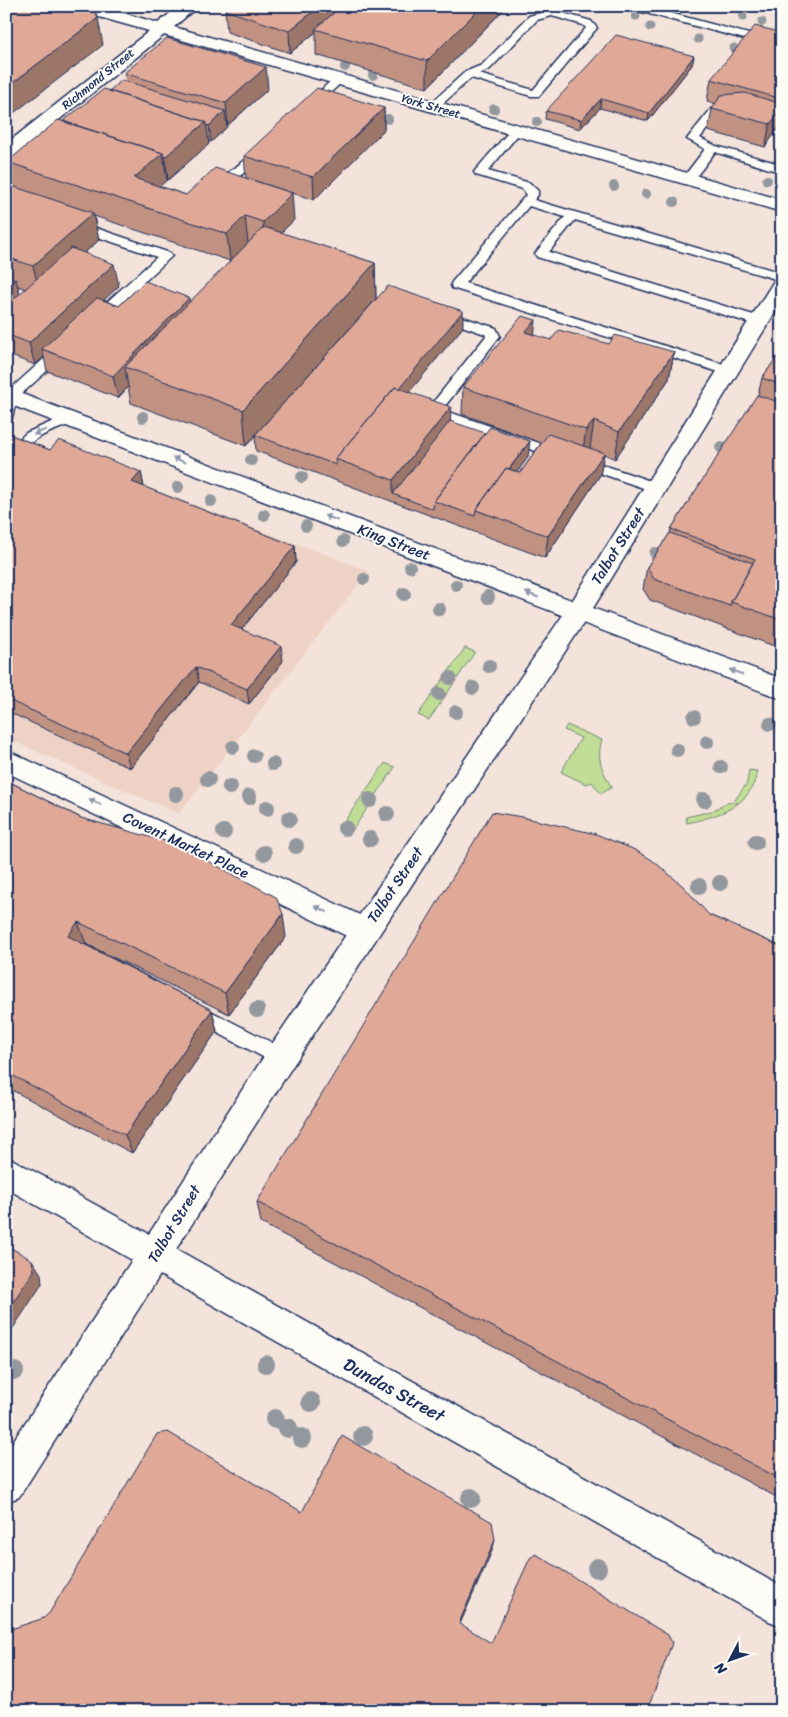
<svg xmlns="http://www.w3.org/2000/svg" width="788" height="1717" font-family="Sriracha,sans-serif">
<style>
.built{fill:#eed2c6}
.green{fill:#c0dd95;stroke:#6e867a}
.lines{fill:none;stroke-linecap:round;stroke-linejoin:round}
.service-casing{stroke:#1b2f5e;stroke-width:3}
.minor-casing{stroke:#1b2f5e;stroke-width:3}
.tertiary-casing{stroke:#1b2f5e;stroke-width:3}
.secondary-casing{stroke:#1b2f5e;stroke-width:3}
.service{fill:#fdfcf7;fill-rule:evenodd}
.minor{fill:#fdfcf7;fill-rule:evenodd}
.tertiary{fill:#fdfcf7;fill-rule:evenodd}
.secondary{fill:#fdfcf7;fill-rule:evenodd}
.rail-casing{stroke:#1b2f5e;stroke-width:4}
.rail{stroke:#fdfcf7;stroke-width:2.5;stroke-dasharray:8;stroke-linecap:butt}
.tree{fill:#93989e}
.wall{fill:#c19182;stroke:#1b2f5e;fill-rule:evenodd}
.shaded-wall{fill:#9d766a;stroke:#1b2f5e}
.building{fill:#e0a997;stroke:#1b2f5e}
.oneway{fill:#8c96aa}
.labels{text-anchor:middle;stroke-width:4;stroke-linejoin:round;paint-order:stroke}
.far-street-label{font-size:12px;fill:#1b2f5e;stroke:#fdfcf7}
.street-label{font-size:15px;fill:#1b2f5e;stroke:#fdfcf7}
.near-street-label{font-size:18px;fill:#1b2f5e;stroke:#fdfcf7}
</style>
<rect width="100%" height="100%" fill="#f4e3da"/>
<filter id="ink" filterUnits="userSpaceOnUse"><feTurbulence type="fractalNoise" baseFrequency=".02" numOctaves="2"/><feDisplacementMap in="SourceGraphic" scale="10" xChannelSelector="R" yChannelSelector="G"/><feConvolveMatrix kernelMatrix="1 2 1 2 8 2 1 2 1" color-interpolation-filters="sRGB"/></filter>
<g filter="url(#ink)">
<path class="built" d="M6,434L369,571L179,814L6,738Z"/>
<path class="green" d="M465,648L475,652L429,720L418,715Z
M567,725L602,740C596,758 602,772 612,787L601,794L592,782L586,784L561,772L581,738L564,730Z
M385,763L395,767L350,834L339,829Z
M749,770L757,771C753,806 716,817 687,823L686,817L712,811L731,801L735,804L737,803L735,800L747,783Z"/>
<g class="lines">
<g class="service-casing">
<path id="service" d="M626,6H644L782,43V49L627,8Z
M552,10L591,21L597,28L539,96H531L471,78L438,108H430L428,106L430,104L465,72L482,65L529,16ZM552,16L583,25L586,28L533,90L479,74L490,69L537,20Z
M339,76L343,77L345,79L343,81L313,109H305L303,107L305,105L335,77Z
M730,106L734,107L736,109L734,111L719,114L700,138L716,146L776,163L782,162V169L773,170L715,152L692,182H684L682,179L705,149L687,139L711,109Z
M516,127L522,130L488,171L530,183L538,191V195L534,200L782,273V281L575,220L549,252L763,318L765,321L758,325L753,324L537,257L535,254L537,251L565,217L529,206L465,283L732,367L734,370L732,373H722L452,288L451,285L452,282L526,195L522,189L476,175L474,172L512,128Z
M262,146L268,150C259,161 224,193 210,190L208,187L210,184L235,168L258,148Z
M75,221L170,253L172,256L100,323L95,324L88,320L90,317L157,257L71,228L69,225L71,222Z
M441,310L496,328L500,336L445,406L446,411L659,484L661,487L659,490H649L436,417L431,405L486,336L485,334L436,317L434,314L436,311Z
M63,345L68,346L70,349L68,352L17,398L11,421L6,422V393L58,346Z
M70,414L75,416L77,419L75,422C62,428 46,432 35,440C26,446 21,458 9,454L7,451L26,433Z
M195,1003L288,1051L291,1057L288,1063L281,1066L274,1063L188,1017L186,1011L188,1005Z"/>
</g>
<g class="minor-casing">
<path id="minor" d="M6,750L375,922L379,931L375,940L365,943L355,940L6,772Z"/>
</g>
<g class="tertiary-casing">
<path id="tertiary" d="M782,278V301L587,618L292,1067L176,1249L782,1587V1626L769,1621L160,1275L19,1497L6,1502V1452L132,1260L6,1188V1156L149,1234L270,1047L569,606L772,284L775,280Z"/>
</g>
<g class="secondary-casing">
<path id="secondary" d="M72,6H99L158,23L179,6H198L174,27L782,200V212L164,35L13,157L6,158V144L149,31L74,10Z
M6,388L782,679V699L6,403Z"/>
</g>
<use href="#service" class="service"/>
<use href="#minor" class="minor"/>
<use href="#tertiary" class="tertiary"/>
<use href="#secondary" class="secondary"/>
<g class="rail-casing">
<path id="rail" d="M771,6L782,9"/>
</g>
<use href="#rail" class="rail"/>
</g>
<g class="tree">
<circle cx="636" cy="16" r="4.5"/>
<circle cx="743" cy="17" r="4.5"/>
<circle cx="762" cy="22" r="4.5"/>
<circle cx="650" cy="27" r="4.5"/>
<circle cx="698" cy="39" r="4.5"/>
<circle cx="734" cy="48" r="4.5"/>
<circle cx="345" cy="67" r="5"/>
<circle cx="373" cy="75" r="5"/>
<circle cx="494" cy="109" r="5"/>
<circle cx="388" cy="119" r="5"/>
<circle cx="537" cy="122" r="5"/>
<circle cx="767" cy="180" r="5"/>
<circle cx="614" cy="186" r="5"/>
<circle cx="646" cy="194" r="5"/>
<circle cx="674" cy="202" r="5"/>
<circle cx="143" cy="417" r="6"/>
<circle cx="721" cy="447" r="6"/>
<circle cx="251" cy="460" r="6"/>
<circle cx="302" cy="477" r="6"/>
<circle cx="178" cy="487" r="6"/>
<circle cx="211" cy="501" r="6"/>
<circle cx="264" cy="515" r="6"/>
<circle cx="306" cy="526" r="6"/>
<circle cx="343" cy="541" r="6"/>
<circle cx="655" cy="553" r="6"/>
<circle cx="410" cy="567" r="6"/>
<circle cx="364" cy="579" r="6"/>
<circle cx="456" cy="585" r="6"/>
<circle cx="404" cy="594" r="7"/>
<circle cx="488" cy="597" r="7"/>
<circle cx="439" cy="609" r="7"/>
<circle cx="489" cy="666" r="7"/>
<circle cx="450" cy="678" r="7"/>
<circle cx="473" cy="688" r="7"/>
<circle cx="439" cy="694" r="7"/>
<circle cx="456" cy="712" r="7"/>
<circle cx="694" cy="717" r="7"/>
<circle cx="770" cy="724" r="7"/>
<circle cx="707" cy="742" r="7"/>
<circle cx="233" cy="747" r="7"/>
<circle cx="677" cy="750" r="7"/>
<circle cx="254" cy="756" r="7"/>
<circle cx="273" cy="764" r="7"/>
<circle cx="721" cy="767" r="7"/>
<circle cx="208" cy="779" r="8"/>
<circle cx="230" cy="787" r="8"/>
<circle cx="176" cy="794" r="8"/>
<circle cx="249" cy="797" r="8"/>
<circle cx="370" cy="800" r="8"/>
<circle cx="704" cy="800" r="8"/>
<circle cx="267" cy="808" r="8"/>
<circle cx="387" cy="814" r="8"/>
<circle cx="289" cy="819" r="8"/>
<circle cx="345" cy="828" r="8"/>
<circle cx="224" cy="832" r="8"/>
<circle cx="370" cy="839" r="8"/>
<circle cx="756" cy="842" r="8"/>
<circle cx="296" cy="846" r="8"/>
<circle cx="264" cy="853" r="8"/>
<circle cx="720" cy="883" r="8"/>
<circle cx="699" cy="886" r="8"/>
<circle cx="257" cy="1010" r="8"/>
<circle cx="266" cy="1364" r="9"/>
<circle cx="15" cy="1371" r="9"/>
<circle cx="311" cy="1402" r="10"/>
<circle cx="275" cy="1419" r="10"/>
<circle cx="288" cy="1428" r="10"/>
<circle cx="363" cy="1436" r="10"/>
<circle cx="302" cy="1438" r="10"/>
<circle cx="471" cy="1498" r="10"/>
<circle cx="597" cy="1568" r="10"/>
</g>
<path class="wall" d="M230,6H507L427,88L316,55V32L290,53L227,32L225,10Z
M782,33V122H781L779,127L765,147L708,131L712,109L716,104L707,101L711,79Z
M694,56L692,65L648,121L600,108L580,129L545,119L546,111Z
M124,73L268,89L228,125H227V127L211,142L208,141L209,144L159,186L186,195L294,220L281,233L375,263L376,299L463,327L409,392L450,421L528,457L517,472L520,473L541,443L462,414L463,387L534,335L551,340L609,344L674,352L669,379L615,459L604,454L600,475L545,558L256,451L255,436L246,446L131,403L128,387L118,398L47,371L44,357L35,365L6,354V184L13,186L7,162L63,121L109,91L126,81ZM94,216L230,261L248,244L190,302L119,306L103,300L119,286L84,253L99,240ZM18,286L26,289L20,294Z
M384,108V130L314,200L246,178L244,156Z
M782,350V649L650,600L643,589L647,567L670,533L671,529L758,395L762,378Z
M6,433L50,450L141,472L144,487L295,546L296,562L242,629L283,661L249,704L199,682L130,768L6,711Z
M6,780L81,818L286,937L229,1014L86,944L212,1010L217,1031L132,1153L6,1087Z
M709,915L782,947V1500L261,1223L257,1202Z
M737,1707L744,1711H727Z"/>
<path class="shaded-wall" d="M320,6H347L315,29L316,32L290,53L289,31Z
M482,6H507L427,88V61Z
M98,18L103,45L6,119V88Z
M694,56L692,65L648,121L649,113Z
M266,67L268,89L228,125L226,103Z
M601,99L600,108L580,129L581,120Z
M384,108V130L314,200L313,177Z
M782,109V117L779,127L765,147L770,124Z
M225,111L227,127L211,142L209,126Z
M206,122L209,144L168,180L165,157Z
M163,153L167,180L138,205L134,178Z
M292,193L294,220L265,249L263,222Z
M93,213L99,240L40,293L33,266Z
M245,216L248,243L230,261L227,234Z
M375,263L376,299L255,435V436L246,446L243,410Z
M114,264L119,286L49,351L42,349L44,357L35,365L29,343Z
M16,279L23,306L6,321V288Z
M189,298L192,320L125,367L128,387L118,398L113,376Z
M463,311V327L350,464L339,460Z
M536,320L533,347L525,332Z
M674,352L669,379L615,459L619,432Z
M451,407L450,430L393,494V480Z
M594,421L590,448L582,457L586,430Z
M530,441L528,457L487,514L479,511Z
M604,453L600,475L545,558L548,536Z
M141,472L144,488L132,482Z
M295,546L296,562L233,640L231,625Z
M281,646L283,661L249,704L247,689Z
M196,667L199,682L130,768L126,753Z
M283,914L286,937L229,1014L225,993Z
M78,922L86,944L76,958L68,936Z
M212,1010L217,1031L132,1153L125,1135Z
M32,1260L41,1274L42,1284L6,1339V1312Z
M495,1540L492,1551L457,1631L459,1623Z"/>
<path class="building" d="M6,6H74L96,13L98,18L6,88Z
M230,6H320L289,31L225,10Z
M342,6H482L427,61L315,29Z
M755,26L782,33V99L711,79Z
M616,35L694,56L649,113L601,99L581,120L546,111Z
M167,38L266,67L226,103L124,73Z
M122,80L225,111L209,126L206,125V122L109,91Z
M317,88L384,108L313,177L244,156Z
M104,89L206,122L165,157H164L163,153L63,121Z
M745,93L782,104V109L770,124L712,109L721,95Z
M58,120L163,153L134,178L186,195L215,168L292,193L263,222L245,216L227,234L7,162Z
M6,184L93,213L33,266L6,257Z
M264,227L375,263L243,410L125,367Z
M71,248L114,264L29,343L6,334V306Z
M6,275L16,279L6,288Z
M145,281L189,298L113,376L42,349L97,298L119,306Z
M388,286L463,311L399,389L395,387L335,459L336,465L255,435Z
M522,316L536,320L525,332L551,340L559,330L609,344L615,335L674,352L619,432L594,421L586,430L463,387Z
M782,350V385L762,378Z
M395,387L451,407L393,480L335,459Z
M757,395L782,403V620L731,602L755,559L671,529Z
M450,421L485,433L434,501L433,509L393,494Z
M490,427L530,441L509,469L506,468L476,510L475,516L434,501Z
M6,433L50,450L59,440L141,472L132,482L295,546L231,625L281,646L247,689L196,667L126,753L6,699Z
M548,434L604,453L548,536L476,510L506,468L520,473Z
M670,533L753,563L731,602L730,606L654,579L647,567Z
M6,780L81,818L176,844L276,897L283,914L225,993L78,922L68,936L212,1010L125,1135L6,1072Z
M492,812L522,817L596,834L635,850L652,860L683,886L709,915L782,947V1480L257,1202Z
M6,1245L32,1260L34,1271L6,1312Z
M168,1432L302,1512L342,1436L492,1522L495,1540L459,1623L491,1643L530,1558L536,1554L668,1635L672,1643L647,1711H6V1633L11,1629L44,1618L50,1612L157,1434Z
M737,1707L744,1711H736Z"/>
<defs><path id="oneway-solid" d="M-6-.8H1V-3.2L6.5 0L1 3.2V.8H-6Z" transform="scale(1.25)"/></defs>
<g class="oneway">
<use href="#oneway-solid" transform="translate(40 432) rotate(157)"/>
<use href="#oneway-solid" transform="translate(179 460) rotate(-158)"/>
<use href="#oneway-solid" transform="translate(331 518) rotate(-159)"/>
<use href="#oneway-solid" transform="translate(532 595) rotate(-159)"/>
<use href="#oneway-solid" transform="translate(736 672) rotate(-159)"/>
<use href="#oneway-solid" transform="translate(95 802) rotate(-155)"/>
<use href="#oneway-solid" transform="translate(321 909) rotate(-154)"/>
</g>
</g>
<g class="labels">
<g class="far-street-label">
<text transform="translate(98 79) rotate(-39)" y="4">Richmond Street</text>
<text transform="translate(431 106) rotate(16)" y="4">York Street</text>
</g>
<g class="street-label">
<text transform="translate(394 542) rotate(21)" y="5">King Street</text>
<text transform="translate(618 546) rotate(-58)" y="5">Talbot Street</text>
<text transform="translate(186 845) rotate(25)" y="5">Covent Market Place</text>
<text transform="translate(395 885) rotate(-56)" y="5">Talbot Street</text>
<text transform="translate(174 1224) rotate(-59)" y="5">Talbot Street</text>
</g>
<g class="near-street-label">
<text transform="translate(394 1390) rotate(29)" y="6">Dundas Street</text>
</g>
</g>
<rect width="788" height="1717" fill="none" stroke="#fdfcf7" stroke-width="25"/>
<rect x="12" y="12" width="763" height="1692" fill="none" stroke="#1b2f5e" stroke-width="2" filter="url(#ink)"/>
<g transform="translate(730 1660) rotate(229)" stroke="#fdfcf7" stroke-width="4" paint-order="stroke">
<path d="M0-4L9 19L0 12L-9 19Z" fill="#1b2f5e"/>
<text y="-8" font-size="14" font-weight="bold" text-anchor="middle" fill="#1b2f5e">N</text>
</g>
</svg>
